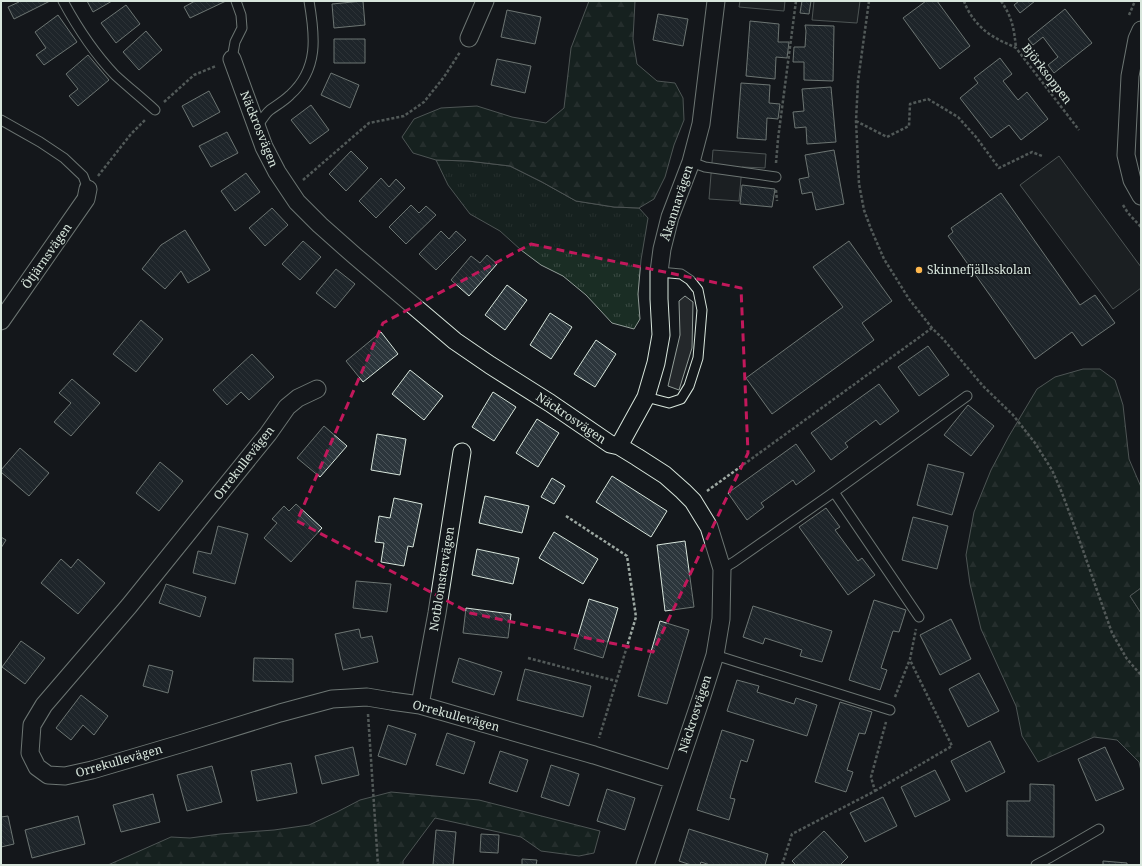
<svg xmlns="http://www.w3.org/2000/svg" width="1142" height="866" font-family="'Noto Serif',serif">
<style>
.grass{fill:url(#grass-tufts);stroke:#939e99}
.forest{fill:url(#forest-firs);stroke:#939e99}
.park{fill:#1a2d24;stroke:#939e99}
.parking{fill:#24282b;stroke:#939e99}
.building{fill:url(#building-back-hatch);stroke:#d8e6dc}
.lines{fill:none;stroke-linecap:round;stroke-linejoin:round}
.service-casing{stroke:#d8e6dc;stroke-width:11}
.minor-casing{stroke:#d8e6dc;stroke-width:19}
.path{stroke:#9da8a2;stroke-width:2.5;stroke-dasharray:3 2;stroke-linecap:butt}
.service{stroke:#14181c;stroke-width:9}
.minor{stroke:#14181c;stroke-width:17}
.marked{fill:none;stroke:#c2185b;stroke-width:3;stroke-dasharray:8 5;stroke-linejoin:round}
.poi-dot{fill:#ffb74d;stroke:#14181c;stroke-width:1.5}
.labels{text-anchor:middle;stroke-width:3;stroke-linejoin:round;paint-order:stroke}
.street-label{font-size:12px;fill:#d8e6dc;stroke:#14181c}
.poi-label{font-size:12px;fill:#d8e6dc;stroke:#14181c;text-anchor:start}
</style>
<defs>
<pattern id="grass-tufts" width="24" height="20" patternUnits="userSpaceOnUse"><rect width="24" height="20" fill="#1a2d24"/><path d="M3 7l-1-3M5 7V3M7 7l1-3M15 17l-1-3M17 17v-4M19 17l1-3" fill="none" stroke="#3b4b43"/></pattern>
<pattern id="forest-firs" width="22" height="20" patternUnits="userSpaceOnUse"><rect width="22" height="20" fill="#1a2d24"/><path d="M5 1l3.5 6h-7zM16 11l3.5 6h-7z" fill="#3b4b43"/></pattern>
<pattern id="building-back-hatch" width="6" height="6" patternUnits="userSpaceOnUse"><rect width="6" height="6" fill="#2c363c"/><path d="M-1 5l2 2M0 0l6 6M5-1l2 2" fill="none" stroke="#4a5358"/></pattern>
</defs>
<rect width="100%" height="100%" fill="#14181c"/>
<path class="grass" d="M436,160L468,161L510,166L542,182L576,201L614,207L639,208L648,218L641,260L638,294L640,319L634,329L612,323L586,295L563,276L541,265L521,250L500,231L470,214L448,185Z"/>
<path class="forest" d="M589,1H635L633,39L637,64L657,81L675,83L683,98L684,120L674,145L665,177L654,199L639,208L614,207L576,201L542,182L510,166L468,161L436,160L413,153L402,137L414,119L441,108L477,106L512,117L546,123L564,108L571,48Z
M1083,369H1100L1115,380L1123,405L1129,459L1141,487V588L1130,596L1141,613V771L1139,762L1117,740L1094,737L1038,762L1022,736L1016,706L981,629L970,584L966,555L974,512L991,470L1009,436L1037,389L1055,377Z
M391,792L479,800L600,831L594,853L579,856L541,851L521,837L435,818L403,861V865H108L171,837L190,838L220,834L274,830L309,825L337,812L360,800Z"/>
<path class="park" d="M1141,588V613L1130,596Z"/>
<path class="parking" d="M740,1H785L784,11L739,7Z
M814,1H860L857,23L812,20Z
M713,150L766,154L765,168L742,167L739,201L709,199Z
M1059,156L1141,267V288L1113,309L1020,185Z
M685,296L693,302L692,348L679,390L668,386L680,335L679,301Z"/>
<path class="building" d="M18,1H50L14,19L8,7L19,2Z
M87,1H112L93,12Z
M195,1H226L190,18L184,7Z
M363,1L365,25L334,28L332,4Z
M802,1H811L809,14L800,13Z
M926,1H937L970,46L940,69L903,18Z
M1019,1H1035L1020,13L1014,5Z
M126,5L140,24L116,43L101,23Z
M1065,9L1092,43L1054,73L1048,65L1058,57L1043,37L1033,45L1028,39Z
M507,10L541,17L535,44L501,37Z
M658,14L688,19L683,46L653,40Z
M58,15L77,42L44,65L36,55L46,48L35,32Z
M750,21L779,24L778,42H789L787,58L776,57L775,79L746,76Z
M805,25L834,26L833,81L804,80V62H793L794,47H805L806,31Z
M146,31L162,50L139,70L123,52Z
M334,39H365V63H334Z
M88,55L109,80L78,106L69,96L78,89L66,74Z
M1000,58L1012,74L1003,81L1018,100L1027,92L1048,119L1021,140L1009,125L991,138L960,98L978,83L974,78Z
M497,59L531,66L525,93L491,85Z
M331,73L359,85L350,108L321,95Z
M741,83L770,85L769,103L780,104L778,119L767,118L766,140L737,138Z
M831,87L836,142L807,144L806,127L795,128L793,112L804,111L802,89Z
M209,91L220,112L193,127L182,106Z
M311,105L329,130L310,144L291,120Z
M227,132L238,153L211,167L199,146Z
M834,150L844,204L816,210L812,192L802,194L799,179L809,177L805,155Z
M351,151L368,168L346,191L329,174Z
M246,173L260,192L235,211L221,191Z
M381,178L389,187L396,179L405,188L376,218L359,201Z
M742,185L775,189L772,207L740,204Z
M1001,193L1080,305L1095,295L1115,323L1082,346L1072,332L1035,359L948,236L953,232L951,228Z
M411,205L419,213L426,206L436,215L406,244L389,227Z
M272,208L288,225L265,246L249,228Z
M185,230L210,270L188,283L181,271L165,289L142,269L161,245Z
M441,231L449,239L456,231L466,240L436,270L419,254Z
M303,241L321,257L300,280L282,264Z
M849,241L892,301L862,323L874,340L772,414L746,378L843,307L813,267Z
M487,255L497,264L469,296L451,280L471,256L480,263Z
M336,269L355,284L335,308L316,293Z
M507,285L527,300L505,330L485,315Z
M550,313L572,327L551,359L530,345Z
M141,320L163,339L136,372L113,354Z
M381,332L398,354L363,382L346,361Z
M596,340L616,354L595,387L574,374Z
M928,346L949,375L919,396L898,367Z
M252,354L274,377L249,400L241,392L227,405L213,390Z
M410,370L443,396L424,420L392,394Z
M72,379L100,403L71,436L54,422L71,403L59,393Z
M879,384L899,411L880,425L876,420L845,443L848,447L831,460L811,433Z
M493,392L516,407L494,441L472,427Z
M968,405L994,426L971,456L944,435Z
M537,419L559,433L538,467L516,453Z
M324,426L347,446L320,477L297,458Z
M377,434L406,439L400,475L371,470Z
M796,444L815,471L796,485L793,480L761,503L764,507L747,520L728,493Z
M20,448L49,473L29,496L1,472V470Z
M160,462L183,481L159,511L136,493Z
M928,464L964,473L952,515L917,505Z
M612,476L667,511L651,537L596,502Z
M552,478L565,486L554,504L541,497Z
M485,496L529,506L522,533L479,523Z
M394,498L422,504L413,547L408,546L404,566L381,562L384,543L375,542L379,516L390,518Z
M296,504L322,528L291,562L264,538L277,523L272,519L284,506L289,511Z
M826,508L840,527L835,530L858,561L862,558L875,575L848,595L799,527Z
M913,517L948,526L937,569L902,560Z
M218,526L248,534L235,584L193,573L198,551L211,554Z
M554,532L598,559L583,584L539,558Z
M1,537L6,540L1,548Z
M685,541L694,607L665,611L657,545Z
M477,549L519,558L513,584L472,575Z
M61,559L71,568L78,559L105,583L78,614L41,583Z
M356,581L391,584L387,612L353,608Z
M166,584L206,597L200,617L159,603Z
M589,599L618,608L603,658L574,649Z
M874,600L906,610L899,632L893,631L881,668L887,670L880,690L849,680Z
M753,606L832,631L822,662L800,656L802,650L765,638L763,644L743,637Z
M466,608L511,614L508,638L463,633Z
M951,619L971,659L940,675L920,635Z
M660,621L689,630L667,704L638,696Z
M359,629L361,638L372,636L378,662L343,670L335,634Z
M21,641L45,658L25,684L2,667Z
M254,658L293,659V682L253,681Z
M459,658L502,672L494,695L452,682Z
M149,665L173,671L168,693L143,686Z
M525,669L591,686L583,717L517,700Z
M979,673L999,711L968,727L949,689Z
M737,680L759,686L757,692L794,704L796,698L817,705L807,736L727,711Z
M81,695L108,716L94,735L83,725L71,740L56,728Z
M840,702L872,712L865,734L859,733L847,770L853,772L846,792L815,782Z
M388,725L416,734L406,765L378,756Z
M722,730L754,740L747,762L741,760L730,798L735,799L729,820L697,810Z
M447,733L475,742L464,774L436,765Z
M990,741L1005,772L966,792L951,761Z
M353,747L359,775L322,784L315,756Z
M1105,747L1124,789L1096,801L1078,759Z
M500,751L528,760L517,792L489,783Z
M291,763L297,793L257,801L251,771Z
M551,765L579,774L569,806L541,797Z
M212,766L222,802L187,811L177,775Z
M935,770L950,800L915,817L901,787Z
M1030,784L1054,785V837L1007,836V801H1030Z
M607,789L635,798L625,830L597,821Z
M153,794L160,822L121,832L113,805Z
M883,797L897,826L865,842L850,813Z
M8,816L14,844L1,847V817Z
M78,816L85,844L32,858L25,830Z
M689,829L768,854L765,865H710L701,862L700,865H691L679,861Z
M436,830L456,832L453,865H433Z
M824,831L848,857L840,865H796L792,861Z
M481,834L499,835L498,853L480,852Z
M522,859L537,860L536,865H522Z
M1103,861L1127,863V865H1103Z"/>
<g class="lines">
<g class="service-casing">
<path id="service" d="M63,1C77,27 94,53 115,75C128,87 142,98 155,110
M232,59L235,42L242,28L241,15L236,1
M1,120L40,142L64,158L83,176L88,189
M257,127C261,121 265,114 270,110C277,105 284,101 290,95C319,69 315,36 309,1
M691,162L705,167L776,177
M646,397L669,403L681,399L689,386L698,358L702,310L698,290L690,280L681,274L659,272
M834,492L919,617
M722,569L734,562L834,492L967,396
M715,655L890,710
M1036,865L1049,858L1099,829"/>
</g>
<g class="minor-casing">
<path id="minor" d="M1141,30L1137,39L1130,76L1126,155L1132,180L1141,196
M469,38L485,1
M232,59L264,147L277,172L297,202L320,225L355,256L455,341L490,365L550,403L610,444L619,446L637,457L665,475L683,491L693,501L709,527L722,569L721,619L715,655L702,696L645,865
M1,321L86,199L88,189
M317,389L298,398L287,407L268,434L204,513L129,606L44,705L32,725L30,753L37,767L48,775L65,776L92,770L180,744L280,713L332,699L367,697L391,701L420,705L594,755L673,780
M619,446L646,397L656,363L661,335L659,299V272L662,249L670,217L691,162L701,124L716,1
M420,705L437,613L462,452"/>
</g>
<path class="path" d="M869,1L858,81L856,121L859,184L864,210L871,229L884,259L909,299L932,328L944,340L983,386L1013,415L1035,443L1052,470L1062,493L1078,536L1112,633L1127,659L1141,675
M964,1C969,16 982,31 996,38C1002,42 1009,44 1016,48L1079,130
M1001,1C1012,17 1014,28 1016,48
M1129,15L1135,1
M164,102L194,75L216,66
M856,121L887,137L909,126L910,104L928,99L958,117L976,137L999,168L1032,152L1042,156
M776,163L778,139L796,1
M98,176L131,134L145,120
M303,180L369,123L404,116L424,102L444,77L460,52
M776,190L777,201
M1123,205L1128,213L1141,227
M707,491L932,328
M566,516L627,556L636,617L599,738
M528,658L616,681
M895,697L910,659L916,629
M368,714L378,865
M875,791L952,746L910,660
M782,865L792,834L875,791L871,777L886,722"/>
<use href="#service" class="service"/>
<use href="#minor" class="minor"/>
</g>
<path d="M0 0H1142V866H0ZM531,244L741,288L748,453L653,652L470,613L297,521L383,323Z" fill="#14181c" fill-opacity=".55" fill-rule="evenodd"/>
<path class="marked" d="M531,244L741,288L748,453L653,652L470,613L297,521L383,323Z"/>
<circle class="poi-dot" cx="919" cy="270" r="4"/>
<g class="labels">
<g class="street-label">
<text transform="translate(1047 74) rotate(52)" y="4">Björksoppen</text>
<text transform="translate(259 129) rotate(68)" y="4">Näckrosvägen</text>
<text transform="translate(677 203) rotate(-72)" y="4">Åkannavägen</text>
<text transform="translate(47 256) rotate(-55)" y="4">Ötjärnsvägen</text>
<text transform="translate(571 418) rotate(34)" y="4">Näckrosvägen</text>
<text transform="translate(244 463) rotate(-52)" y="4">Orrekullevägen</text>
<text transform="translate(442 579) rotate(-81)" y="4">Notblomstervägen</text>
<text transform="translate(695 714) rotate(-72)" y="4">Näckrosvägen</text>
<text transform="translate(456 716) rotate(15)" y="4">Orrekullevägen</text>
<text transform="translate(119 761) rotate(-16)" y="4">Orrekullevägen</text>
</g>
<g class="poi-label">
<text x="927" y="274">Skinnefjällsskolan</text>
</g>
</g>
<rect width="1142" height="866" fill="none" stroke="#d8e6dc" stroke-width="4"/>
</svg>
